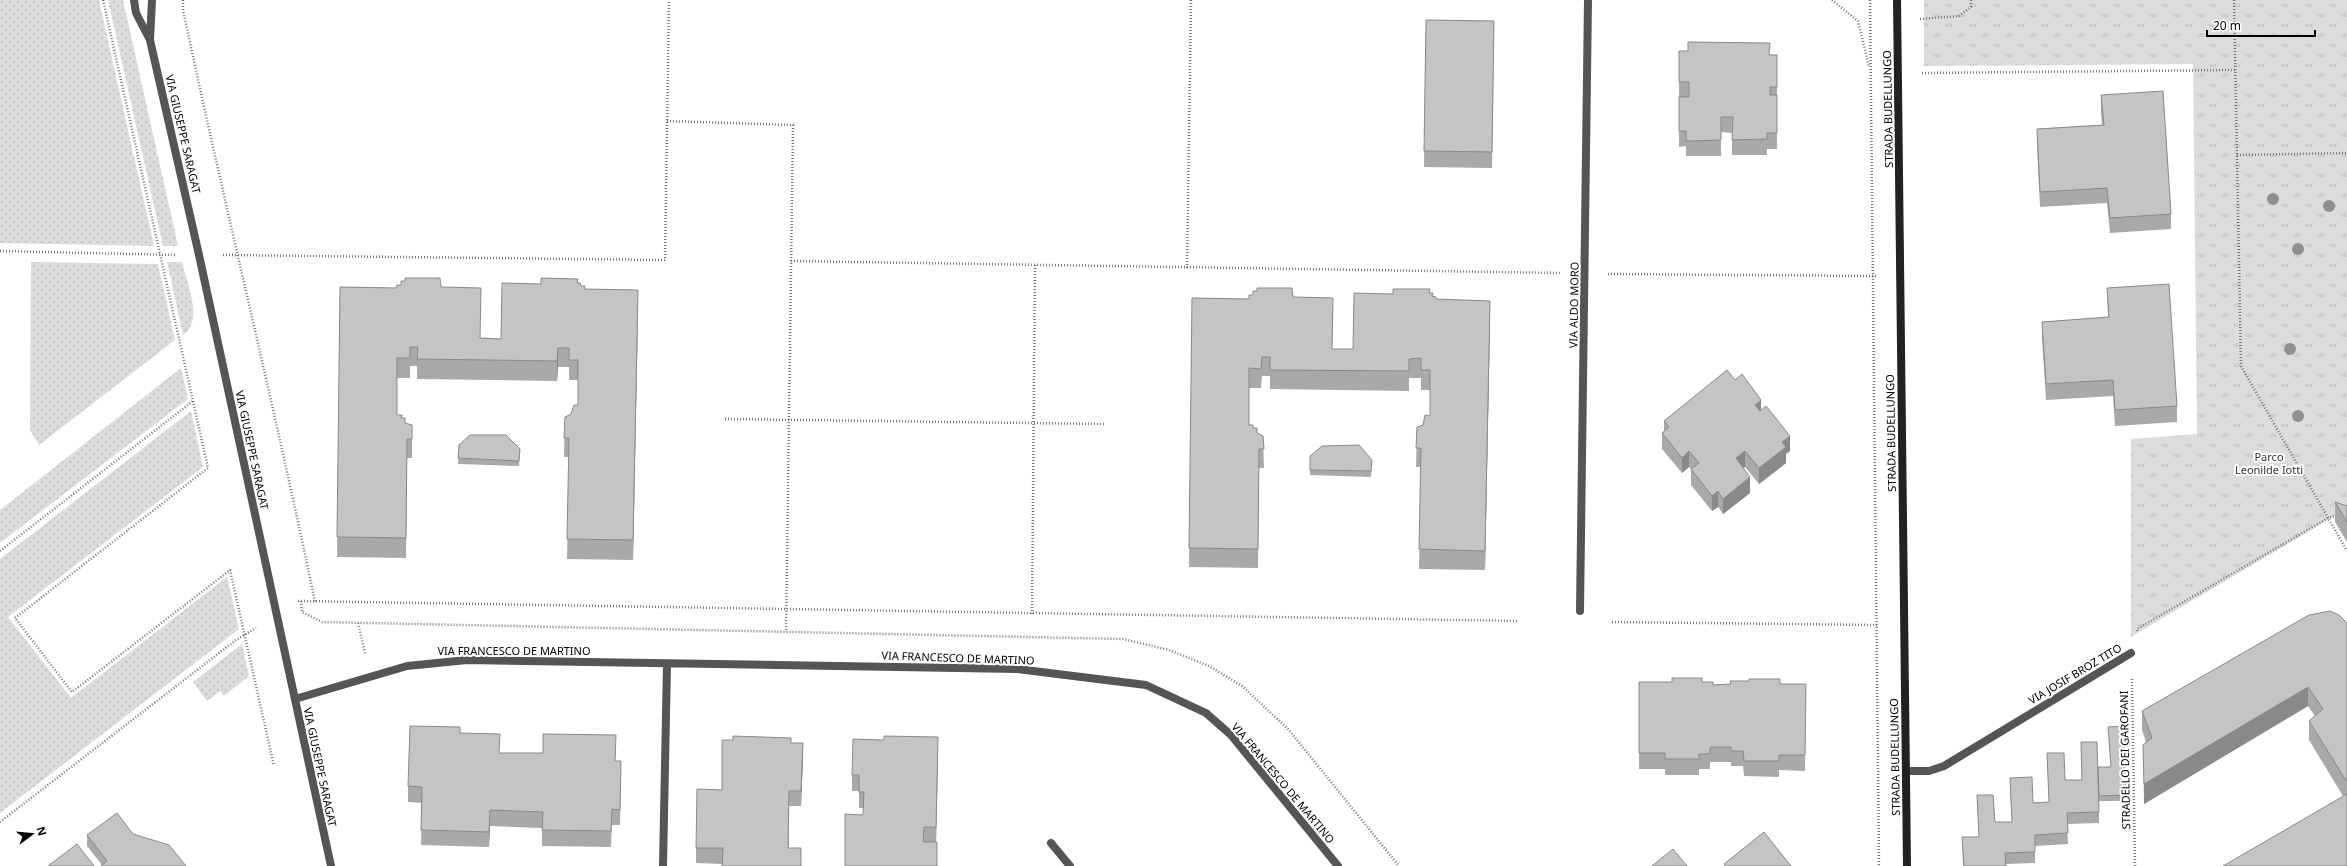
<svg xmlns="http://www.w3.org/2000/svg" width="2347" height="866" font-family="'Noto Sans',sans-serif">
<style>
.grass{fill:url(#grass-dots)}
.park{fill:url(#park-tufts)}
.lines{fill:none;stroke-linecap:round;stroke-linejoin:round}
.path{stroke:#777;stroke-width:2.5;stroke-dasharray:1 2;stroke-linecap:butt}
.street{stroke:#555;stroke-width:8}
.secondary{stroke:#222;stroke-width:8}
.tree{fill:#8f8f8f}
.wall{fill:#a9a9a9}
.shaded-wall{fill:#898989}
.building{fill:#c4c4c4;stroke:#898989}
.labels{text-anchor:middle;stroke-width:4;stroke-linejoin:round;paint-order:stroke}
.street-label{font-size:11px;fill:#000;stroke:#fff}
.park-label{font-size:11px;fill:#333;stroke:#fff}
</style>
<defs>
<pattern id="grass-dots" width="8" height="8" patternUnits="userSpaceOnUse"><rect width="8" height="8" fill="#dcdcdc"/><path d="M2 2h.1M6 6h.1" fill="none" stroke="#bbb" stroke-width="1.8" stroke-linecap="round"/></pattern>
<pattern id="park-tufts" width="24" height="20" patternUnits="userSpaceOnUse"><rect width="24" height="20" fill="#dcdcdc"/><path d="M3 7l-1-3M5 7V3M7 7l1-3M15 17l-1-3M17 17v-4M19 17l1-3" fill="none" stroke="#bbb"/></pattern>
</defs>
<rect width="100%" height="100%" fill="#fff"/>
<path class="grass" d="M0,0H99L154,246L0,243Z
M108,0H123L178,246H163Z
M31,262L158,264L175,340L39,445L30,430Z
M167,262H182C187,283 204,321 183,335Z
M181,368L188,399L0,543V510Z
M191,411L203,467L8,617L71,698L227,577L239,629L0,813V559Z
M242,644L249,676L224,696L220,691L207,701L193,682Z"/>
<path class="park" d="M1924,0H2347V512L2343,511L2131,637V439L2197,434L2193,64L1924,66Z"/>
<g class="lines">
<path class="path" d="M103,0L208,468L15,618L72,692L230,570L274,766
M183,0V10C225,208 274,404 315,602
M1832,0L1858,21L1869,67
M1870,0L1879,866
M2234,0L2241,366L2347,551
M1920,19L1959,16L1971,7V0
M1922,73L2235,70
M667,121L793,125L786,632
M2237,155L2347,153
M0,251L176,255
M223,255L665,260L669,0
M791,261L1561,273
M1187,268L1191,0
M1608,274L1877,276
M725,419L1105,424
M0,551L193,401
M298,601L1519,621
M301,601L302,612L322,622L1123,639L1169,650L1209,666L1242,686L1288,729L1399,866
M1032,614L1035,265
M1612,622L1877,625
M358,623L365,653
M2137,631V629L2328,518L2337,515
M2132,679L2135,866
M0,822L236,640L256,628"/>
<path class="street" d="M134,0L136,13L150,40L152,0
M150,40L199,255L331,866
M1580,611L1588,0
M295,699L407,666L467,660L1017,669L1146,685L1206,713L1231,735L1338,866
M1906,771H1929L1944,766L2131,653
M1051,843L1070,866
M663,866L667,664"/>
<path class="secondary" d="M1897,0L1907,866"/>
</g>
<g class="tree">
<circle cx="2273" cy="199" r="6"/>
<circle cx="2329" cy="206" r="6"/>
<circle cx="2298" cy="249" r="6"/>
<circle cx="2290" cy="349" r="6"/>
<circle cx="2298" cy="416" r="6"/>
</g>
<path class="wall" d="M1426,20L1494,21L1492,168L1424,167Z
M1679,51L1777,55V149H1767V155H1732V133L1721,132V156H1686V146L1679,147Z
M2101,95L2171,214V229L2110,233L2107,203L2040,207L2037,145V129L2102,125L2101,111Z
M578,283L585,289L638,310L633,560L567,559L569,457H564L565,417L571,414L578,405V380H569V367H558L557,381L417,379V366H410V378H397V415L402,418L405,423L412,425V458H407L406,558L337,557L340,287L396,288L441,287L480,338L501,339L541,284Z
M2107,288L2177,406V422L2115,426L2113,396L2046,400L2042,338V322L2108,317Z
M1393,289L1430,293L1436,299L1490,320L1485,570L1419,569L1421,467H1416L1417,427L1423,425L1430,416V390H1421V378H1409V391L1270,389V376H1262L1261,388H1249V425L1253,428L1257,433L1263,436L1264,468H1259L1258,568L1189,567L1192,298L1249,299L1293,297L1333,317L1332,349H1353L1393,294Z
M1735,380L1761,410L1790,451L1786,454V463L1759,484L1745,467L1743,468L1750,493L1723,514L1718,507L1712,511L1691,485V469L1689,467L1682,473L1662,449V433L1664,432V421Z
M459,445L520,449L519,466L458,464Z
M1310,456L1372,460L1371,477L1310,475Z
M2335,502L2347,506V542L2335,522Z
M2347,623V866L2343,796L2309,740V721L2315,716L2308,706L2144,804L2143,745L2146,742L2142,730V711Z
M1730,681L1780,684H1806L1805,771L1779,770V777L1744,776L1743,766H1731V762H1710V769H1699V775H1665V769H1639V682H1702L1713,685L1730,684Z
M460,733L499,753H543L616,751L615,761L621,777L620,825H612L611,847L542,846V828L490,826L489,847L421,845L422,803L408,802V786Z
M733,740L791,743L803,758L801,806H789V848L723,864L696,863V848L722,790Z
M2081,742L2098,767L2126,795V801H2099V823L2067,824L2068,844L2035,846V863L2005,864L2006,866H1963L1962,837H1979L1977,795L1995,822H2012L2010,789V778L2033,803L2049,802L2047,753L2065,780H2082Z
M938,753L936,842L937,866L863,808H859V791H852V775Z
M133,834L186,866L102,865L87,846V835Z"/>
<path class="shaded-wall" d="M638,290V310L633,560V540Z
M1490,301V320L1485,570V551Z
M558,348V367L557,381V361Z
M1761,400V415L1755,405Z
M1790,436V451L1786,454V463L1759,484V468L1782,442Z
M1689,451V467L1682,473V458Z
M1745,451V467L1736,474V458Z
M1750,477V493L1723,514V499Z
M1718,491V507L1712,511V496Z
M2308,687V706L2144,804V784Z
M938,737V753L936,843V827Z
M803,743V758L801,806V791Z
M490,810V826L489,847V832Z"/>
<path class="building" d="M1426,20L1494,21L1492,152L1424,151Z
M1688,42L1770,43L1769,55H1777V87H1770V95H1777V133H1767V139L1732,140L1733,117H1721V140L1686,141V131H1679V97H1689V82H1679V51H1688Z
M2163,91L2171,214L2110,218L2107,188L2040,192L2037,129L2104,125L2101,95Z
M405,278H440L441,287L481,288L480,338L501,339L502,283L541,284V278L578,279L577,283H580L581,286H585L584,289L638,290L633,540L567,539L569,438H564L565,417L571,414L574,405H578V360H569V348H558L557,361L417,359L418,347H410V358H397V415H402L401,418H405V423L412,425V439H407L406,538L337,537L340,287L396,288L397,285H401V281H405Z
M2169,284L2177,406L2115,410L2113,380L2046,384L2042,322L2109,317L2107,288Z
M1257,288H1292L1293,297L1333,298L1332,349H1353L1354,293L1393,294V289H1430L1429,293H1433L1432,296L1436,297V299L1490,301L1485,551L1419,549L1421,448H1416L1417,427L1423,425L1425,415L1430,416V370H1421V358L1409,359V371L1270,370V357H1262L1261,369L1249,368V425H1253V428H1257V433L1263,436L1264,449H1259L1258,549L1189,548L1192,298L1249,299V295H1253V291H1257Z
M1727,370L1735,380L1742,374L1761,400L1755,405L1760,411L1766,406L1790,436L1782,442L1786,447L1759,468L1745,451L1736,458L1750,477L1723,499L1718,491L1712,496L1691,469L1699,463L1689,451L1682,458L1662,433L1669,427L1664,421Z
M470,435H506L520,449L519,461L458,458L459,445Z
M1359,445L1372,460L1371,471L1310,470V456L1322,446Z
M2335,502L2347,506V522Z
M2330,611L2339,615L2347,623V782L2309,721L2323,709L2308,687L2144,784L2143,745L2152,738L2142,711L2309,615Z
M1672,678H1702V682H1713V685L1731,684L1730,681H1749V679H1780V684H1806L1805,755H1779V761H1744L1743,751H1731V747H1710V754H1699V759H1665V753H1639V682H1672Z
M410,726L460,727V733L500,734L499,753H543V734L616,735L615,761H621L620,810L612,809L611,831L542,830L543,812L490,810L489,832L421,830L422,787L408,786Z
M2123,726L2126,795L2099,796L2098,767H2111L2108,727Z
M733,736L791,738V743H803L801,791H789L788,848H801V866H722L723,848H696L697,789L722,790V740H733Z
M884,736L938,737L936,827H924L923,842H937V866H845V814L863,815L864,792H859V775H852L853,739L884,740Z
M2081,742H2097L2099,812L2067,813L2068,833L2035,835V852L2005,853L2006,866H1964L1962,837H1979L1977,795H1993L1995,822H2012L2010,778L2032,777L2033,803L2049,802L2047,753H2064L2065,780H2082Z
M2347,794V866H2223Z
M117,813L133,834L169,845L186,866H101L107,861L87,835Z
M1764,832L1791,866H1725L1724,864Z
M77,844L94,866H48Z
M1673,849L1687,866H1652Z"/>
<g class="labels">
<g class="street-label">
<text transform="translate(1888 109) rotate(-91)" y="4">STRADA BUDELLUNGO</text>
<text transform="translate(183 134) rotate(77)" y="4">VIA GIUSEPPE SARAGAT</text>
<text transform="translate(1574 305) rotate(-89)" y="4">VIA ALDO MORO</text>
<text transform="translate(1891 433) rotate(-91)" y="4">STRADA BUDELLUNGO</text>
<text transform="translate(252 450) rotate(78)" y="4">VIA GIUSEPPE SARAGAT</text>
<text x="514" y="655">VIA FRANCESCO DE MARTINO</text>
<text transform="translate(958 658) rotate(2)" y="4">VIA FRANCESCO DE MARTINO</text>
<text transform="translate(2075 674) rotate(-31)" y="4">VIA JOSIF BROZ TITO</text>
<text transform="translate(1895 757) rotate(-91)" y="4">STRADA BUDELLUNGO</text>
<text transform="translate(2125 760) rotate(-91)" y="4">STRADELLO DEI GAROFANI</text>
<text transform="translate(320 767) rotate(78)" y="4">VIA GIUSEPPE SARAGAT</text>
<text transform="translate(1283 783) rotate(50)" y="4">VIA FRANCESCO DE MARTINO</text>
</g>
<g class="park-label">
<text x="2269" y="461">Parco<tspan x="2269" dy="13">Leonilde Iotti</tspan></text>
</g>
</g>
<g transform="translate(32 834) rotate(74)" stroke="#ffffff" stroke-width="3" paint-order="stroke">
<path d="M0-3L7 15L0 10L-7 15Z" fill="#000000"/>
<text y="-6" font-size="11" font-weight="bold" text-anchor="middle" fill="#000000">N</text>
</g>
<path d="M2207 30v6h108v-6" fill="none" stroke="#000000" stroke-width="2"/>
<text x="2213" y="30" font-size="12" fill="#000000" stroke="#ffffff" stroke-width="3" paint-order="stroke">20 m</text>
</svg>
